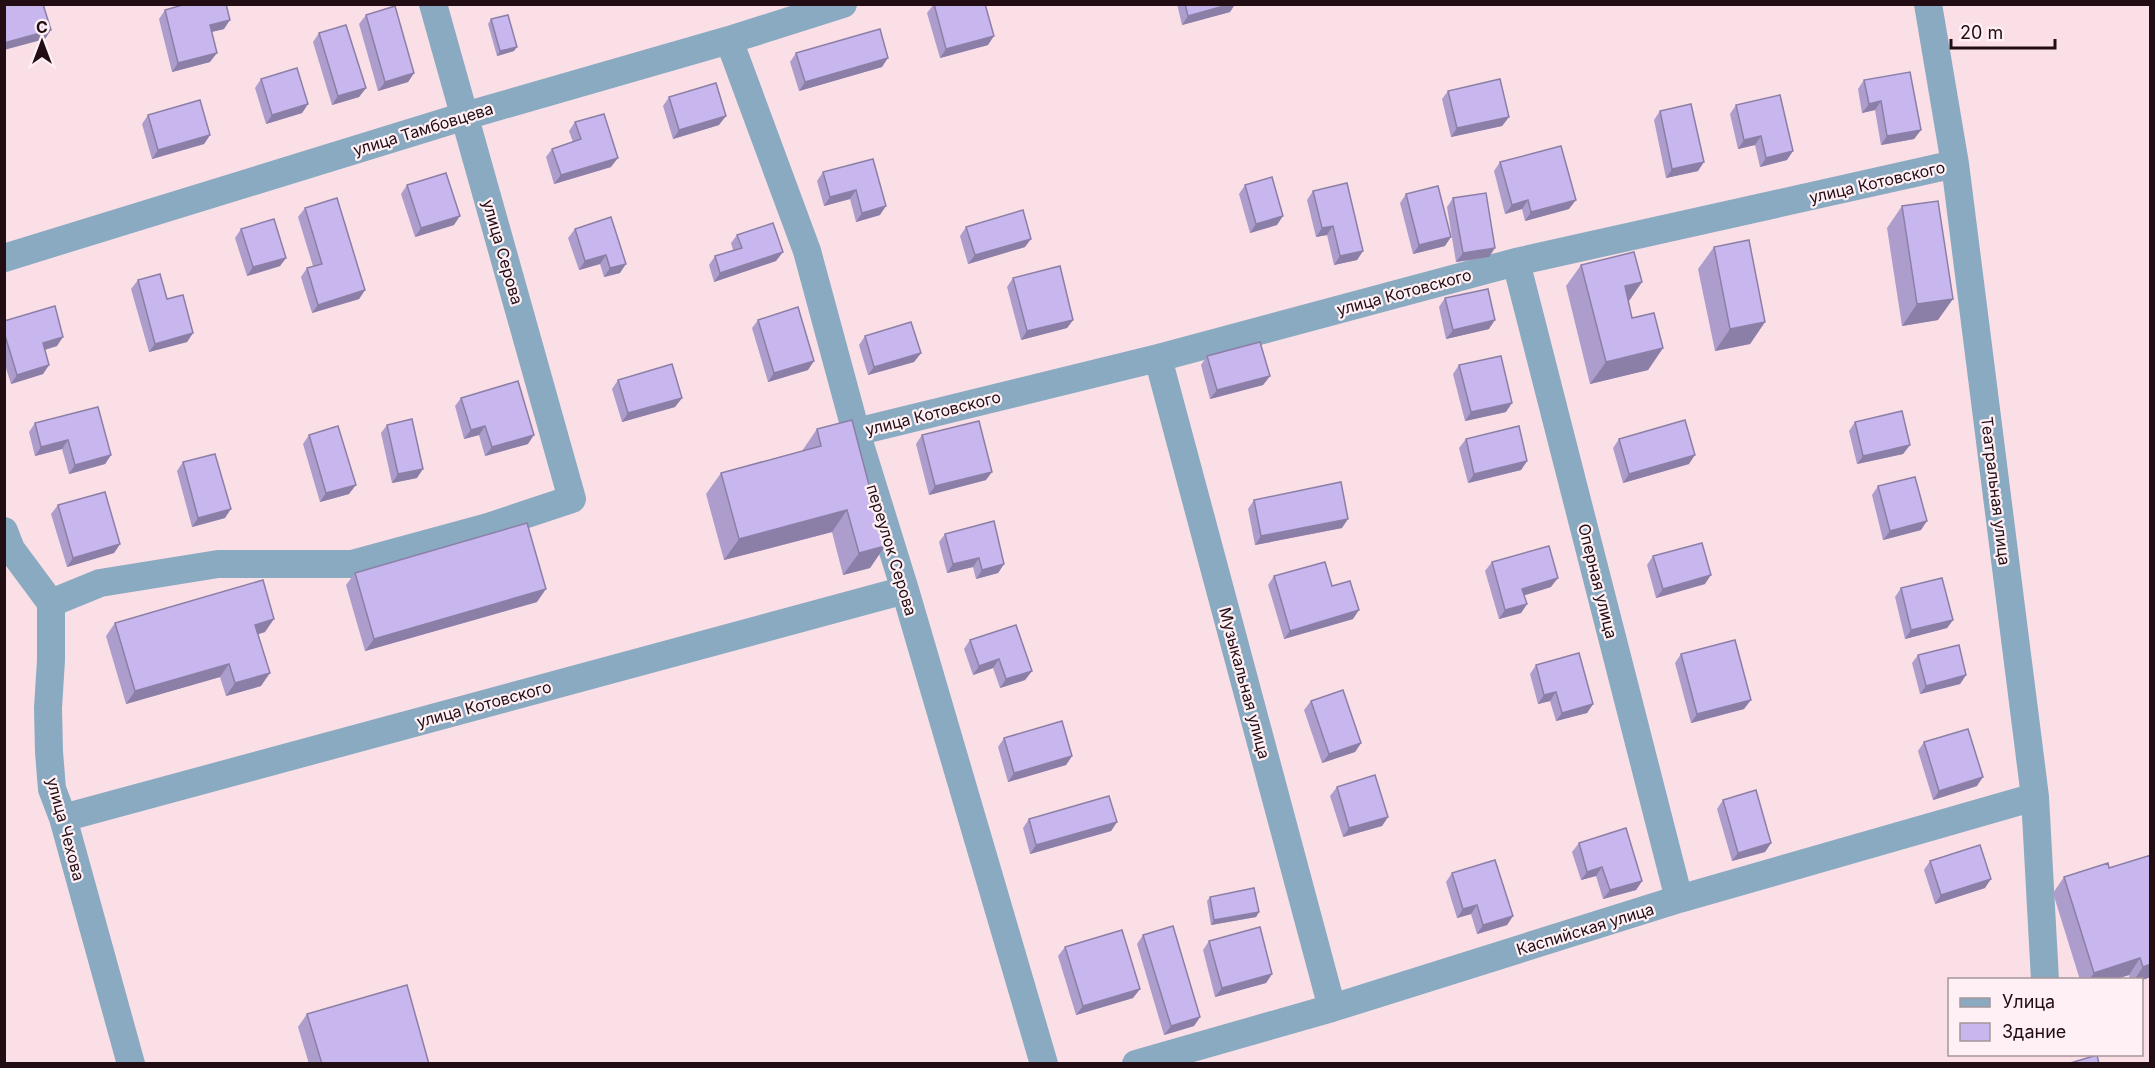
<svg xmlns="http://www.w3.org/2000/svg" width="2155" height="1068" font-family="Inter,sans-serif">
<style>
.lines{fill:none;stroke-linecap:round;stroke-linejoin:round}
.street{stroke:#89aac1;stroke-width:28}
.wall{fill:#ac9dcd}
.shaded-wall{fill:#8c7fa7}
.building{fill:#c8b6ee;stroke:#8c7fa7;stroke-width:1.5}
.labels{text-anchor:middle;stroke-width:4.5;stroke-linejoin:round;paint-order:stroke}
.street-label{font-size:16px;fill:#230d14;stroke:#fef0f4}
</style>
<rect width="100%" height="100%" fill="#fadfe6"/>
<g class="lines">
<path class="street" d="M1928,4L1955,164L2035,797L2045,980
M729,40L807,251L856,432L905,590L1044,1064
M4,258L465,116L729,40L843,4
M1516,262L1679,899
M1158,358L1332,1008
M856,432L1158,358L1516,262L1955,164
M4,531L11,549L51,603V660L48,708L49,752L52,789L63,818L131,1064
M51,603L100,583L218,564H352L488,527L572,499L433,4
M63,818L905,590
M1136,1064L1332,1008L1679,899L2035,797"/>
</g>
<path class="wall" d="M934,4L988,45L940,58L927,13Z
M1177,4H1235L1230,12L1182,25Z
M165,10L224,29L211,32L210,62L172,72L159,19Z
M366,15L414,73L408,82L378,91L359,24Z
M491,19L514,51L497,56L488,24Z
M319,33L366,88L359,97L332,105L313,42Z
M796,53L882,67L799,91L790,62Z
M261,79L308,104L302,113L266,124L255,88Z
M1864,80L1921,130L1914,139L1881,145L1875,110L1862,113L1858,89Z
M1448,91L1509,117L1502,126L1451,137L1442,99Z
M669,97L719,125L673,139L663,106Z
M1736,105L1787,160L1760,167L1755,145L1738,149L1730,114Z
M1660,111L1698,171L1666,178L1654,120Z
M148,115L210,135L204,144L152,159L142,124Z
M575,122L611,167L554,184L546,157L552,149L573,142L569,131Z
M873,159L880,215L856,222L850,199L824,206L817,181L823,172Z
M1500,162L1569,209L1525,221L1522,209L1505,214L1494,171Z
M407,185L454,225L415,237L401,194Z
M1245,185L1277,225L1250,233L1239,194Z
M1313,191L1363,251L1357,260L1334,265L1327,235L1316,237L1307,200Z
M1406,194L1445,246L1413,254L1400,203Z
M1453,198L1489,257L1456,262L1447,207Z
M1902,206L1938,320L1902,326L1887,228Z
M305,208L365,290L359,299L312,313L301,277L307,268L313,266L298,217Z
M611,217L620,273L604,277L600,264L579,270L568,238L575,229Z
M966,227L1025,247L968,264L960,236Z
M241,229L286,258L280,266L247,276L235,238Z
M737,235L776,261L714,282L709,265L715,256L733,250L731,243Z
M1714,247L1765,322L1750,344L1715,351L1698,269Z
M1581,265L1642,282L1628,301L1632,318L1663,348L1648,370L1590,384L1566,286Z
M1013,278L1073,320L1067,328L1021,340L1007,287Z
M138,280L167,299L193,333L187,342L149,352L131,289Z
M1445,298L1489,329L1446,339L1439,307Z
M758,320L808,370L768,382L752,328Z
M4,321L57,346L45,350L49,365L43,374L11,384L4,362Z
M865,336L921,353L914,362L868,375L859,345Z
M1207,356L1270,376L1263,385L1210,399L1201,365Z
M1459,365L1506,412L1465,421L1453,374Z
M618,380L682,398L675,407L622,422L612,389Z
M461,398L528,444L485,456L479,435L464,439L455,406Z
M1855,422L1910,445L1903,454L1857,464L1849,431Z
M35,423L111,455L105,464L69,474L62,449L35,456L29,432Z
M387,425L417,478L392,483L381,433Z
M817,429L885,546L870,568L843,575L832,532L724,560L706,494L721,473L802,451Z
M309,435L349,494L320,502L303,444Z
M922,435L986,480L929,495L916,444Z
M1466,439L1527,461L1521,470L1468,483L1459,448Z
M1619,439L1689,464L1623,483L1613,448Z
M183,462L225,518L192,527L177,471Z
M1878,486L1921,530L1883,540L1872,495Z
M1254,500L1342,528L1255,545L1248,509Z
M58,505L120,544L114,553L67,567L51,514Z
M945,534L1004,564L998,573L976,579L973,567L947,573L939,542Z
M1653,556L1705,584L1656,598L1647,565Z
M1492,562L1551,587L1524,595L1527,604L1521,613L1499,619L1485,571Z
M355,573L537,602L365,651L346,585Z
M1274,576L1332,586L1353,619L1284,639L1268,585Z
M1901,588L1953,620L1947,628L1905,639L1895,597Z
M115,623L265,632L258,634L261,686L226,696L220,677L126,704L106,636Z
M970,640L1032,671L1025,680L1000,688L993,668L973,675L964,649Z
M1681,654L1744,709L1691,723L1675,663Z
M1918,655L1966,675L1960,684L1920,694L1912,663Z
M1536,665L1593,704L1587,713L1556,721L1550,701L1538,704L1530,674Z
M1311,701L1361,743L1355,752L1322,763L1304,710Z
M1004,738L1072,756L1066,765L1008,782L998,747Z
M1924,742L1977,786L1933,800L1918,751Z
M1337,787L1388,817L1382,826L1343,837L1330,796Z
M1723,800L1771,843L1765,852L1732,861L1717,809Z
M1029,819L1117,822L1111,831L1030,854L1023,828Z
M1579,843L1642,881L1636,890L1603,899L1596,876L1581,880L1572,852Z
M2151,855V977L2142,980H2130L2129,975L2113,980H2080L2053,893L2064,877L2109,868Z
M1930,861L1985,888L1935,904L1924,870Z
M1452,873L1513,916L1507,925L1477,934L1471,914L1457,918L1446,882Z
M1210,897L1259,912L1256,917L1211,925L1207,901Z
M1143,935L1200,1017L1194,1026L1164,1035L1137,944Z
M1209,941L1272,974L1266,983L1215,997L1203,950Z
M1065,947L1140,989L1133,998L1076,1015L1058,956Z
M307,1014L429,1064H309L298,1027Z"/>
<path class="shaded-wall" d="M1231,4H1235L1230,12L1182,25L1188,16Z
M230,20L224,29L203,34L210,25Z
M51,30L45,39L4,50V43Z
M994,36L988,45L940,58L946,49Z
M517,47L514,51L497,56L500,51Z
M217,53L210,62L172,72L178,63Z
M888,58L882,67L799,91L805,82Z
M414,73L408,82L378,91L385,82Z
M366,88L359,97L332,105L338,96Z
M1881,101L1875,110L1862,113L1869,104Z
M308,104L302,113L266,124L272,115Z
M726,116L719,125L673,139L679,130Z
M1509,117L1502,126L1451,137L1457,128Z
M1921,130L1914,139L1881,145L1887,136Z
M210,135L204,144L152,159L158,150Z
M1761,136L1755,145L1738,149L1744,140Z
M1793,151L1787,160L1760,167L1766,158Z
M618,158L611,167L554,184L561,175Z
M1704,162L1698,171L1666,178L1672,169Z
M856,190L850,199L824,206L830,197Z
M1528,200L1522,209L1505,214L1512,205Z
M1576,200L1569,209L1525,221L1531,212Z
M886,206L880,215L856,222L862,213Z
M460,216L454,225L415,237L421,228Z
M1283,216L1277,225L1250,233L1256,224Z
M1333,226L1327,235L1316,237L1322,228Z
M1451,237L1445,246L1413,254L1419,245Z
M1031,239L1025,247L968,264L975,255Z
M1495,248L1489,257L1456,262L1463,253Z
M1363,251L1357,260L1334,265L1340,256Z
M783,252L776,261L714,282L720,273Z
M606,255L600,264L579,270L585,261Z
M286,258L280,266L247,276L253,267Z
M626,264L620,273L604,277L610,268Z
M1642,282L1627,304L1625,286Z
M365,290L359,299L312,313L318,305Z
M1953,299L1938,320L1902,326L1917,304Z
M1073,320L1067,328L1021,340L1027,331Z
M1495,320L1489,329L1446,339L1453,330Z
M1765,322L1750,344L1715,351L1730,329Z
M193,333L187,342L149,352L155,344Z
M63,337L57,346L36,352L43,343Z
M1663,348L1648,370L1590,384L1606,362Z
M921,353L914,362L868,375L874,367Z
M814,361L808,370L768,382L774,373Z
M49,365L43,374L11,384L17,375Z
M1270,376L1263,385L1210,399L1217,390Z
M682,398L675,407L622,422L628,413Z
M1512,403L1506,412L1465,421L1471,412Z
M485,426L479,435L464,439L471,430Z
M534,435L528,444L485,456L492,447Z
M68,440L62,449L35,456L41,447Z
M1910,445L1903,454L1857,464L1863,456Z
M111,455L105,464L69,474L75,465Z
M1695,455L1689,464L1623,483L1629,474Z
M1527,461L1521,470L1468,483L1474,474Z
M423,469L417,478L392,483L398,474Z
M992,472L986,480L929,495L935,486Z
M356,485L349,494L320,502L326,493Z
M231,509L225,518L192,527L198,518Z
M847,510L832,532L724,560L739,539Z
M1348,519L1342,528L1255,545L1261,536Z
M1927,521L1921,530L1883,540L1890,531Z
M120,544L114,553L67,567L73,558Z
M885,546L870,568L843,575L859,553Z
M979,558L973,567L947,573L953,564Z
M1004,564L998,573L976,579L982,570Z
M1711,575L1705,584L1656,598L1663,589Z
M1558,578L1551,587L1516,598L1522,589Z
M546,589L537,602L365,651L374,639Z
M1527,604L1521,613L1499,619L1505,610Z
M1359,610L1353,619L1284,639L1290,631Z
M274,619L265,632L246,638L255,625Z
M1953,620L1947,628L1905,639L1911,630Z
M999,659L993,668L973,675L979,666Z
M229,664L220,677L126,704L135,691Z
M1032,671L1025,680L1000,688L1006,679Z
M270,673L261,686L226,696L235,683Z
M1966,675L1960,684L1920,694L1926,686Z
M1556,692L1550,701L1538,704L1544,695Z
M1751,700L1744,709L1691,723L1697,714Z
M1593,704L1587,713L1556,721L1562,713Z
M1361,743L1355,752L1322,763L1329,754Z
M1072,756L1066,765L1008,782L1014,773Z
M1983,777L1977,786L1933,800L1939,791Z
M1388,817L1382,826L1343,837L1349,828Z
M1117,822L1111,831L1030,854L1036,845Z
M1771,843L1765,852L1732,861L1738,853Z
M1602,867L1596,876L1581,880L1587,872Z
M1991,879L1985,888L1935,904L1941,895Z
M1642,881L1636,890L1603,899L1610,890Z
M1477,905L1471,914L1457,918L1463,909Z
M1259,912L1256,917L1211,925L1214,920Z
M1513,916L1507,925L1477,934L1483,925Z
M2140,958L2129,975L2113,980H2089L2094,973Z
M2151,964V977L2142,980H2134L2143,967Z
M1272,974L1266,983L1215,997L1222,988Z
M1140,989L1133,998L1076,1015L1083,1006Z
M1200,1017L1194,1026L1164,1035L1171,1026Z"/>
<path class="building" d="M4,4H43L51,30L4,43Z
M186,4H226L230,20L210,25L217,53L178,63L165,10Z
M934,4H985L994,36L946,49Z
M1185,4H1231L1188,16Z
M395,6L414,73L385,82L366,15Z
M508,15L517,47L500,51L491,19Z
M346,25L366,88L338,96L319,33Z
M880,29L888,58L805,82L796,53Z
M297,68L308,104L272,115L261,79Z
M1910,72L1921,130L1887,136L1881,101L1869,104L1864,80Z
M1500,79L1509,117L1457,128L1448,91Z
M716,83L726,116L679,130L669,97Z
M1780,95L1793,151L1766,158L1761,136L1744,140L1736,105Z
M200,100L210,135L158,150L148,115Z
M1691,104L1704,162L1672,169L1660,111Z
M604,114L618,158L561,175L552,149L581,139L575,122Z
M1561,146L1576,200L1531,212L1528,200L1512,205L1500,162Z
M873,159L886,206L862,213L856,190L830,197L823,172Z
M446,173L460,216L421,228L407,185Z
M1272,177L1283,216L1256,224L1245,185Z
M1347,183L1363,251L1340,256L1333,226L1322,228L1313,191Z
M1438,186L1451,237L1419,245L1406,194Z
M1486,193L1495,248L1463,253L1453,198Z
M337,198L365,290L318,305L307,268L322,264L305,208Z
M1938,201L1953,299L1917,304L1902,206Z
M1023,210L1031,239L975,255L966,227Z
M611,217L626,264L610,268L606,255L585,261L575,229Z
M274,219L286,258L253,267L241,229Z
M773,223L783,252L720,273L715,256L742,248L737,235Z
M1749,240L1765,322L1730,329L1714,247Z
M1634,252L1642,282L1625,286L1632,318L1654,313L1663,348L1606,362L1581,265Z
M1060,266L1073,320L1027,331L1013,278Z
M160,274L167,299L183,295L193,333L155,344L138,280Z
M1488,289L1495,320L1453,330L1445,298Z
M55,306L63,337L43,343L49,365L17,375L4,332V321Z
M798,307L814,361L774,373L758,320Z
M911,322L921,353L874,367L865,336Z
M1260,342L1270,376L1217,390L1207,356Z
M1501,356L1512,403L1471,412L1459,365Z
M672,364L682,398L628,413L618,380Z
M518,381L534,435L492,447L485,426L471,430L461,398Z
M98,407L111,455L75,465L68,440L41,447L35,423Z
M1902,411L1910,445L1863,456L1855,422Z
M412,419L423,469L398,474L387,425Z
M852,420L885,546L859,553L847,510L739,539L721,473L821,446L817,429Z
M1685,420L1695,455L1629,474L1619,439Z
M979,421L992,472L935,486L922,435Z
M338,426L356,485L326,493L309,435Z
M1519,426L1527,461L1474,474L1466,439Z
M215,454L231,509L198,518L183,462Z
M1915,477L1927,521L1890,531L1878,486Z
M1341,482L1348,519L1261,536L1254,500Z
M105,492L120,544L73,558L58,505Z
M994,521L1004,564L982,570L979,558L953,564L945,534Z
M527,523L546,589L374,639L355,573Z
M1702,543L1711,575L1663,589L1653,556Z
M1549,546L1558,578L1522,589L1527,604L1505,610L1492,562Z
M1325,562L1332,586L1350,581L1359,610L1290,631L1274,576Z
M1942,578L1953,620L1911,630L1901,588Z
M263,580L274,619L255,625L270,673L235,683L229,664L135,691L115,623Z
M1016,625L1032,671L1006,679L999,659L979,666L970,640Z
M1735,640L1751,700L1697,714L1681,654Z
M1959,645L1966,675L1926,686L1918,655Z
M1579,653L1593,704L1562,713L1556,692L1544,695L1536,665Z
M1343,690L1361,743L1329,754L1311,701Z
M1062,721L1072,756L1014,773L1004,738Z
M1968,729L1983,777L1939,791L1924,742Z
M1375,775L1388,817L1349,828L1337,787Z
M1756,790L1771,843L1738,853L1723,800Z
M1109,796L1117,822L1036,845L1029,819Z
M1626,828L1642,881L1610,890L1602,867L1587,872L1579,843Z
M1980,845L1991,879L1941,895L1930,861Z
M2151,855V964L2143,967L2140,958L2094,973L2064,877L2108,863L2109,868Z
M1495,860L1513,916L1483,925L1477,905L1463,909L1452,873Z
M1254,888L1259,912L1214,920L1210,897Z
M1173,926L1200,1017L1171,1026L1143,935Z
M1260,927L1272,974L1222,988L1209,941Z
M1122,930L1140,989L1083,1006L1065,947Z
M407,985L429,1064H322L307,1014Z
M2097,1055L2099,1064H2067Z"/>
<g class="labels">
<g class="street-label">
<text transform="translate(423 129) rotate(-17)" y="6">улица Тамбовцева</text>
<text transform="translate(1877 182) rotate(-13)" y="6">улица Котовского</text>
<text transform="translate(503 252) rotate(74)" y="6">улица Серова</text>
<text transform="translate(1404 292) rotate(-15)" y="6">улица Котовского</text>
<text transform="translate(933 413) rotate(-14)" y="6">улица Котовского</text>
<text transform="translate(1996 491) rotate(83)" y="6">Театральная улица</text>
<text transform="translate(892 550) rotate(73)" y="6">переулок Серова</text>
<text transform="translate(1598 581) rotate(76)" y="6">Оперная улица</text>
<text transform="translate(1245 683) rotate(75)" y="6">Музыкальная улица</text>
<text transform="translate(484 704) rotate(-15)" y="6">улица Котовского</text>
<text transform="translate(66 829) rotate(75)" y="6">улица Чехова</text>
<text transform="translate(1585 929) rotate(-17)" y="6">Каспийская улица</text>
</g>
</g>
<rect width="2155" height="1068" fill="none" stroke="#230d14" stroke-width="12"/>
<rect x="1948" y="978" width="195" height="78" fill="#fef0f4" stroke="#a6959a" stroke-width="1.5"/>
<rect x="1960" y="998" width="30" height="9" fill="#89aac1" stroke="#a6959a" stroke-width="1.5"/>
<text x="2002" y="1008" font-size="18" fill="#230d14">Улица</text>
<rect x="1960" y="1023" width="30" height="18" fill="#c8b6ee" stroke="#a6959a" stroke-width="1.5"/>
<text x="2002" y="1038" font-size="18" fill="#230d14">Здание</text>
<g transform="translate(42 42)" stroke="#fef0f4" stroke-width="4.5" paint-order="stroke">
<path d="M0-4.5L10 22L0 15L-10 22Z" fill="#230d14"/>
<text y="-9" font-size="16" font-weight="bold" text-anchor="middle" fill="#230d14">С</text>
</g>
<path d="M1951 39v9h104v-9" fill="none" stroke="#230d14" stroke-width="3"/>
<text x="1960" y="39" font-size="18" fill="#230d14" stroke="#fef0f4" stroke-width="4.5" paint-order="stroke">20 m</text>
</svg>
